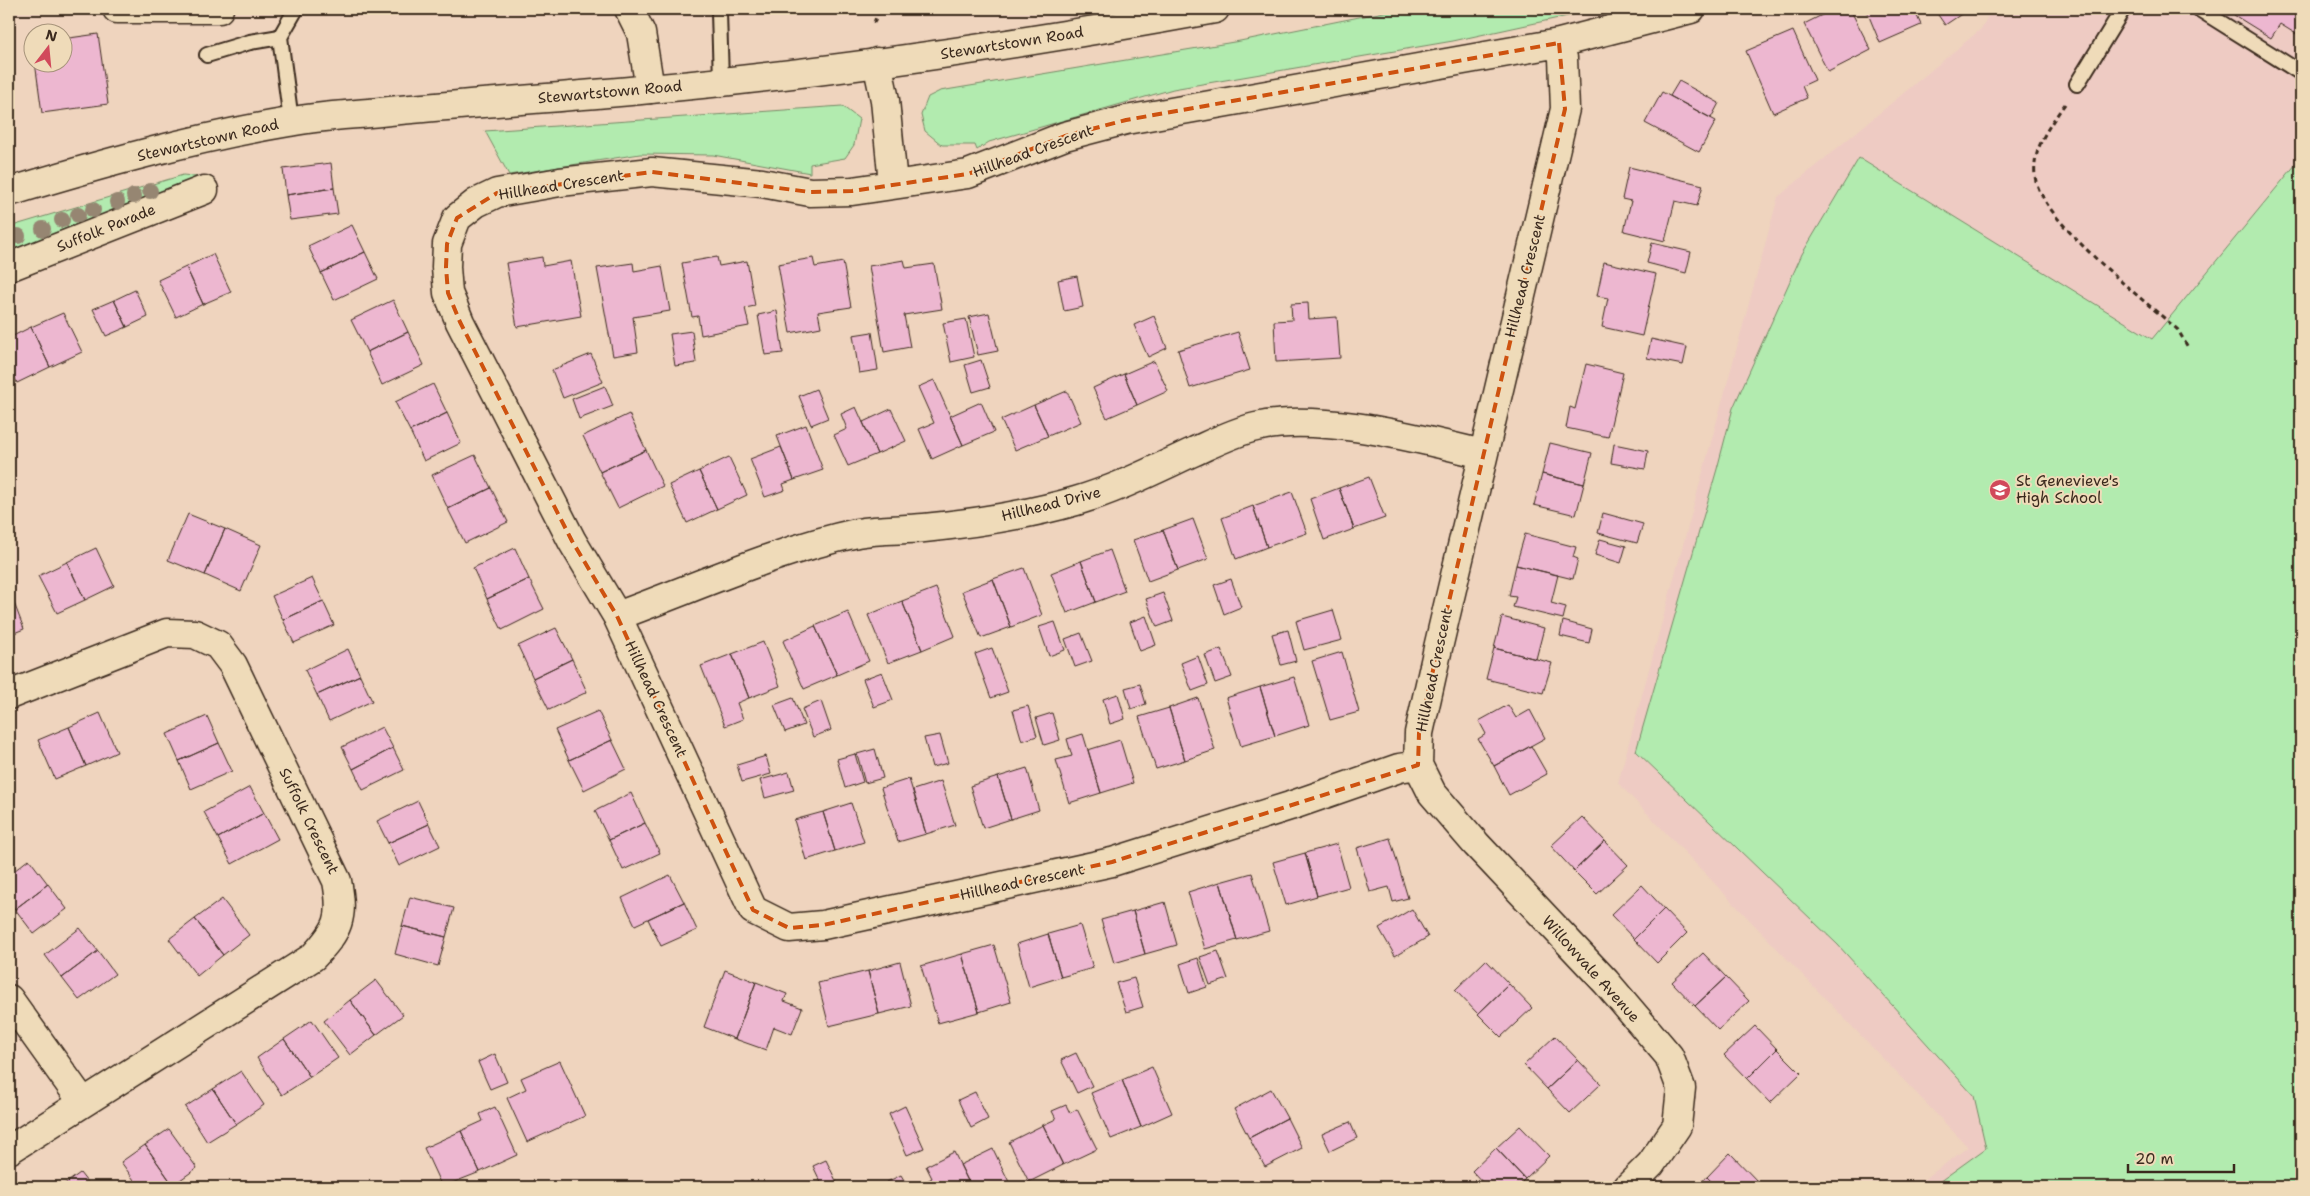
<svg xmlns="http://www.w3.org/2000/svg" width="2310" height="1196" font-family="'Shantell Sans',sans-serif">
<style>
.built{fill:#eecbc3}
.green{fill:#b2ebaf;stroke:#768a66}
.building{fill:#edb7d0;stroke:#3b2a1e}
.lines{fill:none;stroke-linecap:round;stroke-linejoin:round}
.service-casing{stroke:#3b2a1e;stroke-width:18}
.minor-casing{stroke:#3b2a1e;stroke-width:31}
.secondary-casing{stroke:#3b2a1e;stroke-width:31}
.path{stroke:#3b2a1e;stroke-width:3;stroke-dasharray:5 4;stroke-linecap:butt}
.service{stroke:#efdbb9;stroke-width:14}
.minor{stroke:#efdbb9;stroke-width:28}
.secondary{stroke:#efdbb9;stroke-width:28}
.tree{fill:#968672}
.marked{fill:none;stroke:#ce520f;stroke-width:4;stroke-dasharray:10 6;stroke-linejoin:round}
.labels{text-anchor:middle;stroke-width:4;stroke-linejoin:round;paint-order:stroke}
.street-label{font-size:15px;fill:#3b2a1e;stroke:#efdbb9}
.poi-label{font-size:15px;fill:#3b2a1e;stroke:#efdbb9;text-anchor:start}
</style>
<rect width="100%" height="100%" fill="#efd4be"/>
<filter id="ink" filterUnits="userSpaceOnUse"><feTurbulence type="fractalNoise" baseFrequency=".02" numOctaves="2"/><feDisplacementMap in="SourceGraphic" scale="10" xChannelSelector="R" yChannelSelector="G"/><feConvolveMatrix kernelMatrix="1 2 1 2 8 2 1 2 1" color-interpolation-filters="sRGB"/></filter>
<g filter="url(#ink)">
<path class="built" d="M1992,9H2301V1187H1914L1968,1147L1618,783L1778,197L1981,29Z"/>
<path class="green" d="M894,9H937L896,14Z
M1399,9H1600L1453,41L1173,89L989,142L977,150L975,145H942L925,131L921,115L928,97L940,91L1240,41Z
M842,106L859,119L854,145L845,158L810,164V173L713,155L640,154L509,175L485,131Z
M1859,158L2152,339L2301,158V1187H1932L1986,1148L1974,1096L1838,945L1636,751L1717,469L1733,408L1802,254Z
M183,175L202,177L9,251V227Z"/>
<path class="building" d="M1834,9H1850L1871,50L1828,72L1804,24Z
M1866,9H1914L1921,25L1880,43Z
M1934,9H1969L1945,25Z
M2238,9H2301V37L2280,24L2271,38L2234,15Z
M1793,31L1815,80L1802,86L1807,98L1773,113L1746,51Z
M98,34L108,104L42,113L35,62H62V39Z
M1679,81L1719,103L1711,118L1670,96Z
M1662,92L1716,121L1699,152L1645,123Z
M331,163L334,188L286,195L283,169Z
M1629,167L1703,185L1697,206L1675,201L1665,241L1624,231L1631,201L1622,199Z
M334,188L338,214L290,220L286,195Z
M352,225L365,252L321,273L308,246Z
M1652,243L1691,252L1686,273L1647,263Z
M365,252L378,279L334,300L321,273Z
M213,254L231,292L203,304L186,267Z
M542,257L543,266L571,261L581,316L517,327L506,263Z
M717,257L719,266L747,261L755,306L745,308L749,326L701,335L698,316L692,317L682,263Z
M813,258L815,267L843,262L851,307L818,312L821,327L790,333L778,264Z
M904,260L906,268L934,264L942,309L904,315L910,347L884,352L869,266Z
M1604,262L1656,274L1642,336L1602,327L1608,298L1597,296Z
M633,263L634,271L662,266L670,311L633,317L638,352L613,356L597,268Z
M186,267L203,304L176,317L158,280Z
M1077,276L1083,307L1064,311L1058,280Z
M135,290L148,317L127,327L114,300Z
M114,300L127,327L106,336L93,309Z
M393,300L408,332L367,352L351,320Z
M1308,303L1309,319L1337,317L1340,358L1276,362L1274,321L1292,320L1291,304Z
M777,311L783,353L765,355L758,315Z
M63,313L82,352L50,367L31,327Z
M989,313L998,351L978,355L969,317Z
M1154,316L1167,348L1148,357L1134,325Z
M966,319L974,357L951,362L943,323Z
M31,327L50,367L17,383L9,364V338Z
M692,331L696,363L675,366L670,334Z
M408,332L424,365L382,385L367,352Z
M872,332L878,370L859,373L853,335Z
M1238,332L1250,370L1190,388L1178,350Z
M1651,339L1687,347L1683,365L1647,358Z
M591,354L603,382L563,398L552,370Z
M981,360L990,387L973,392L965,365Z
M1154,361L1168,391L1137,405L1124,374Z
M1586,364L1623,373L1608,437L1566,428L1570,407L1575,409Z
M1124,374L1137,405L1107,418L1093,388Z
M934,380L963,445L932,459L919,429L934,423L918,387Z
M433,384L447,413L410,431L395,402Z
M605,386L613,406L579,419L572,399Z
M816,389L828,418L811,425L799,396Z
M1067,391L1081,422L1048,436L1034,405Z
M981,402L994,432L963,445L950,416Z
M1034,405L1048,436L1015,450L1001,420Z
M856,407L877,454L848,466L834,435L847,429L841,414Z
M891,409L906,441L877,454L863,422Z
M447,413L461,443L424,461L410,431Z
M629,414L646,450L600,472L583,436Z
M806,425L823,470L794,480L777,436Z
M1550,443L1592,453L1584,484L1542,474Z
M1614,444L1648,451L1645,469L1611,463Z
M781,447L794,480L783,484L785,490L765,497L750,459Z
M646,450L663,486L618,508L600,472Z
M475,455L491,488L448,509L432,475Z
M729,457L747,495L717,509L699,471Z
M699,471L717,509L687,523L669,485Z
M1542,474L1584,484L1576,515L1534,505Z
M1369,477L1385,518L1354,529L1339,488Z
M491,488L508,522L465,543L448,509Z
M1339,488L1354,529L1324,540L1310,499Z
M1292,492L1307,533L1267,547L1253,506Z
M1253,506L1267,547L1236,559L1222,518Z
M1603,513L1643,524L1637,543L1598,533Z
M188,514L225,529L205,575L168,560Z
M1193,519L1208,559L1178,570L1163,530Z
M225,529L261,545L241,591L205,575Z
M1163,530L1178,570L1148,581L1133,540Z
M1525,534L1576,547L1573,557L1578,559L1573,579L1516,565Z
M1600,539L1626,546L1621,563L1595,555Z
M96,548L114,586L85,600L67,562Z
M515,548L529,579L487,599L473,568Z
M1110,550L1125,591L1096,602L1081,561Z
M1081,561L1096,602L1067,613L1051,573Z
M67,562L85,600L57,613L38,576Z
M1516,565L1558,575L1551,603L1566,607L1563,619L1513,607L1516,597L1509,596Z
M1024,568L1042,615L1011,627L993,579Z
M312,578L323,601L283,620L272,596Z
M529,579L544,609L502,630L487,599Z
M993,579L1011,627L981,638L962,591Z
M1231,579L1241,607L1224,614L1214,585Z
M936,588L955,636L922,650L902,601Z
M9,590L24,629L9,635Z
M1163,593L1173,621L1157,627L1146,599Z
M323,601L334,625L294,643L283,620Z
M902,601L922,650L888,663L868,615Z
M1333,610L1342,640L1304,650L1296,621Z
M848,612L869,661L837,675L815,626Z
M1146,616L1156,645L1140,651L1130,622Z
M1502,617L1544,628L1536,659L1494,648Z
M1563,621L1592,629L1589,643L1560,636Z
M1055,622L1065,650L1049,656L1039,627Z
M815,626L837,675L804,689L783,641Z
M556,628L572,659L533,678L518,646Z
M1288,630L1296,661L1281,665L1272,634Z
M1081,633L1092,661L1075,667L1065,639Z
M763,642L780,686L749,698L732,654Z
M992,648L1008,692L991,698L975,654Z
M1494,648L1552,663L1543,693L1486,679Z
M348,649L360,675L317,695L305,670Z
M1221,649L1232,677L1215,683L1205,655Z
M1342,652L1359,712L1330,720L1312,661Z
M732,654L749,698L737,703L743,719L725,726L701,666Z
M1198,656L1208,685L1192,691L1181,663Z
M572,659L587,692L549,710L533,678Z
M882,672L893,700L874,707L863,679Z
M360,675L372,701L329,721L317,695Z
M1294,677L1309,725L1275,736L1260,687Z
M1140,684L1146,704L1131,709L1125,688Z
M1260,687L1275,736L1241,746L1226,698Z
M1118,694L1125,719L1110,724L1103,699Z
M793,698L804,725L785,732L774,705Z
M1198,698L1215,750L1185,760L1169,708Z
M821,701L831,730L813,737L802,709Z
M1508,705L1516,718L1530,710L1545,738L1494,766L1478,739L1486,734L1479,721Z
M1028,706L1037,736L1022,741L1013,710Z
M1169,708L1185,760L1156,769L1139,717Z
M598,711L612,740L569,760L555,730Z
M100,713L117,752L86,766L69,727Z
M1052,713L1060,740L1044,745L1036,718Z
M207,716L219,743L179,761L167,734Z
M69,727L86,766L55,779L38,740Z
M382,727L393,748L353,769L342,747Z
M1083,734L1101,793L1069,803L1056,760L1072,756L1067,739Z
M940,735L948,763L932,767L924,738Z
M612,740L626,769L584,790L569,760Z
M1120,740L1133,783L1101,793L1088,750Z
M219,743L232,771L191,789L179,761Z
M1531,746L1547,774L1509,795L1494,766Z
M393,748L404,770L363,790L353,769Z
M875,749L883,778L865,783L857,754Z
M855,754L863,782L845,788L837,759Z
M766,756L771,774L742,782L737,765Z
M1027,768L1039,810L1011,819L998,777Z
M789,772L794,790L765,798L760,780Z
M998,777L1011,819L983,828L970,786Z
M909,779L926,834L898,842L881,788Z
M941,781L955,825L926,834L913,790Z
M250,787L264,813L218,838L204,812Z
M631,793L645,823L609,840L595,811Z
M418,801L429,824L388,843L377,821Z
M851,803L864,842L835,851L823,812Z
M823,812L835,851L806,860L794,820Z
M264,813L278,839L232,864L218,838Z
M1582,817L1605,841L1574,871L1551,846Z
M645,823L660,853L623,870L609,840Z
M429,824L440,846L399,866L388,843Z
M9,828L15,836L9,841Z
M1390,838L1408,898L1393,902L1389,887L1370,892L1357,848Z
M1605,841L1628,865L1597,894L1574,871Z
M1337,844L1349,887L1317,896L1305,853Z
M1305,853L1317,896L1286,905L1273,862Z
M29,859L48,884L15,909L9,901V875Z
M1252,873L1269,931L1237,940L1220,882Z
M670,875L684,902L635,925L622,898Z
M1220,882L1237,940L1205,949L1188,892Z
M48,884L67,909L34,934L15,909Z
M1642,885L1664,909L1634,939L1611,915Z
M410,897L454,908L446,937L402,926Z
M222,899L249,935L223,955L195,919Z
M684,902L697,930L661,946L648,919Z
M1165,902L1177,945L1145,954L1133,911Z
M1412,909L1428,937L1395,956L1379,928Z
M1664,909L1687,933L1657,963L1634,939Z
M1133,911L1145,954L1114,963L1101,920Z
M195,919L223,955L197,976L169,939Z
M1080,925L1093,968L1061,977L1048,934Z
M402,926L446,937L438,966L395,954Z
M80,928L98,951L62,978L45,955Z
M1048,934L1061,977L1029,987L1017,944Z
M994,945L1011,1002L979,1012L962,954Z
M98,951L115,974L79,1000L62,978Z
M1218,951L1228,979L1210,985L1200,957Z
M1703,953L1726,977L1695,1006L1672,982Z
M962,954L979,1012L938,1023L921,966Z
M1198,958L1207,987L1189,993L1180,964Z
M1486,960L1509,984L1478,1014L1455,990Z
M900,962L911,1006L879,1014L868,971Z
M725,970L756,982L735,1039L704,1027Z
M868,971L879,1014L829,1026L818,983Z
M1726,977L1749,1001L1718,1030L1695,1006Z
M1134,978L1143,1007L1126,1012L1116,983Z
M376,980L403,1015L376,1035L350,1000Z
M756,982L787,994L784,1001L802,1008L792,1034L774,1027L766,1050L735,1039Z
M1509,984L1532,1008L1501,1037L1478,1014Z
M350,1000L376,1035L350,1055L324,1021Z
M312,1020L338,1058L310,1077L284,1039Z
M1755,1026L1777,1049L1747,1079L1724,1055Z
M1555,1036L1578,1060L1547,1089L1524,1065Z
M284,1039L310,1077L282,1095L257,1058Z
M1777,1049L1801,1073L1770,1103L1747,1079Z
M1076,1053L1092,1086L1077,1093L1061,1060Z
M495,1054L507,1082L490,1089L478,1062Z
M1578,1060L1601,1084L1570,1113L1547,1089Z
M560,1061L585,1116L527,1142L507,1098L526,1089L521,1078Z
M1152,1067L1172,1113L1141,1127L1122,1080Z
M241,1071L264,1105L236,1124L213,1089Z
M1122,1080L1141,1127L1111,1139L1091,1093Z
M213,1089L236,1124L207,1142L185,1107Z
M1271,1089L1287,1118L1249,1138L1234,1109Z
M975,1092L988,1119L971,1128L958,1100Z
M1066,1105L1070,1113L1077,1109L1097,1149L1063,1165L1043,1125L1056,1119L1052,1111Z
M905,1106L924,1148L907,1155L889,1114Z
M495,1107L517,1155L480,1172L461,1131L483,1121L480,1114Z
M1287,1118L1302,1148L1265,1167L1249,1138Z
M1350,1122L1357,1138L1330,1151L1322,1134Z
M1043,1125L1063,1165L1029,1182L1009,1142Z
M1520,1126L1549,1156L1525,1179L1496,1148Z
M169,1129L197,1168L173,1185L145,1145Z
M461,1131L480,1172L442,1187L424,1148Z
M145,1145L173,1185L170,1187H139L121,1162Z
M1496,1148L1525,1179L1517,1187H1487L1472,1171Z
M993,1149L1010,1184L1003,1187H971L960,1165Z
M954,1152L971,1187H930L927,1181L932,1178L926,1166Z
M1730,1153L1760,1184L1757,1187H1717L1707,1177Z
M826,1160L839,1187H823L813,1166Z
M80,1173L91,1187H61Z
M901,1175L908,1187H890L887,1182Z
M1707,1177L1717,1187H1695Z
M1310,1182L1312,1187H1299Z"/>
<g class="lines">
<g class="service-casing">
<path id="service" d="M720,9L719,12L721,81
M2199,9L2301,73
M280,37L296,9
M207,55L250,42L280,37L291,121
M2077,84L2123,9"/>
</g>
<g class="minor-casing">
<path id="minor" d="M117,9H219
M629,9L641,33L650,89
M1559,43L1563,58L1565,109L1438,648L1419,733L1418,765L1432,793L1476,844L1606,982L1669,1056L1681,1088L1677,1126L1651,1164L1628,1187
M877,62L885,100L893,184
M9,267L204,190
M617,616C694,588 777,550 857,533C879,529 902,530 924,528C975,523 1027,515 1076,501C1117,489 1154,470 1193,452C1213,443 1234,432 1256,427C1320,412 1419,439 1483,454
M9,695L167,633L195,634L218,645L233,665L337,881C344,919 339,929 313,957L9,1150
M1418,765L1399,768L1290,806L1112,862L823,925L789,928L753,910L617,616L572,541L460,322L448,293L446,267L447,244L457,218L476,203L497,193L560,182L652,172L762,183L810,192L852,191L968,174L1065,136L1126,120L1559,43L1691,9
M9,999L82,1101"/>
</g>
<g class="secondary-casing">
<path id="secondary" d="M9,192C101,164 194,138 289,122C319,116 350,115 380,112C470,103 560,98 650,89C839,72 1028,43 1215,9"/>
</g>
<path class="path" d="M874,23L877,14L885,9
M2065,104C2050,125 2032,148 2035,176C2040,220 2143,299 2178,330L2189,349"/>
<use href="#service" class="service"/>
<use href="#minor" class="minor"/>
<use href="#secondary" class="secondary"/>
</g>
<g class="tree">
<circle cx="150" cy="191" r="8"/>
<circle cx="134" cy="196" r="8"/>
<circle cx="117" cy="202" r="8"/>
<circle cx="93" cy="210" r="8"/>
<circle cx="78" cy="215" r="8"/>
<circle cx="62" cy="220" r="8"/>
<circle cx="43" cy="229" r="8"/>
<circle cx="18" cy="236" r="8"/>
</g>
</g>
<path class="marked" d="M1559,43L1565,109L1438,648L1419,733L1418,765L1112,862L823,925L789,928L753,910L617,616L572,541L460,322L448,293L446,267L447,244L457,218L497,193L652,172L810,192L852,191L968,174L1065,136L1126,120Z"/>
<defs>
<g id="school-disc" transform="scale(1.125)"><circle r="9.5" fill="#d1495b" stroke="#efdbb9"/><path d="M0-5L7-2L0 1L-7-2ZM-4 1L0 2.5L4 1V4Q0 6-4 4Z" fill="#fff"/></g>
</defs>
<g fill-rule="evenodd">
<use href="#school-disc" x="2000" y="490"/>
</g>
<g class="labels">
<g class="street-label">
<text transform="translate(1012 43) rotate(-9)" y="5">Stewartstown Road</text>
<text transform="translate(610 92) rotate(-5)" y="5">Stewartstown Road</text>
<text transform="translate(208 140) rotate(-13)" y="5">Stewartstown Road</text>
<text transform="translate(1033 151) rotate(-20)" y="5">Hillhead Crescent</text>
<text transform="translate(561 185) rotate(-9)" y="5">Hillhead Crescent</text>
<text transform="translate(106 228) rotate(-22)" y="5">Suffolk Parade</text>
<text transform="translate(1525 276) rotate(-76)" y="5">Hillhead Crescent</text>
<text transform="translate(1051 504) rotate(-14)" y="5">Hillhead Drive</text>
<text transform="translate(1434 670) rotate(-78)" y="5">Hillhead Crescent</text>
<text transform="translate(656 699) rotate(65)" y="5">Hillhead Crescent</text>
<text transform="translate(309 821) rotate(64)" y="5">Suffolk Crescent</text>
<text transform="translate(1022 882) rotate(-12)" y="5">Hillhead Crescent</text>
<text transform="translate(1591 969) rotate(48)" y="5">Willowvale Avenue</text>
</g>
<g class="poi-label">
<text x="2016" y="486">St Genevieve's<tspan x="2016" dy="17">High School</tspan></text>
</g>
</g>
<rect width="2310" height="1196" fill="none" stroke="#efdbb9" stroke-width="30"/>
<rect x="15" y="15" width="2280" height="1166" fill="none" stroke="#3b2a1e" stroke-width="2" filter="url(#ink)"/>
<g transform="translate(48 48) rotate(16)"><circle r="24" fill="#efdbb9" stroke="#a7947b"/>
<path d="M0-4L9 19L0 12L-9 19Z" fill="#d1495b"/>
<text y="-8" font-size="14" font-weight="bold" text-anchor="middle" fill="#3b2a1e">N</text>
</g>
<path d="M2128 1164v8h106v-8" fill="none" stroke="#3b2a1e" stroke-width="2.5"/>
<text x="2135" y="1164" font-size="15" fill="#3b2a1e" stroke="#efdbb9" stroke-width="4" paint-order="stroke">20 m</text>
</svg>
